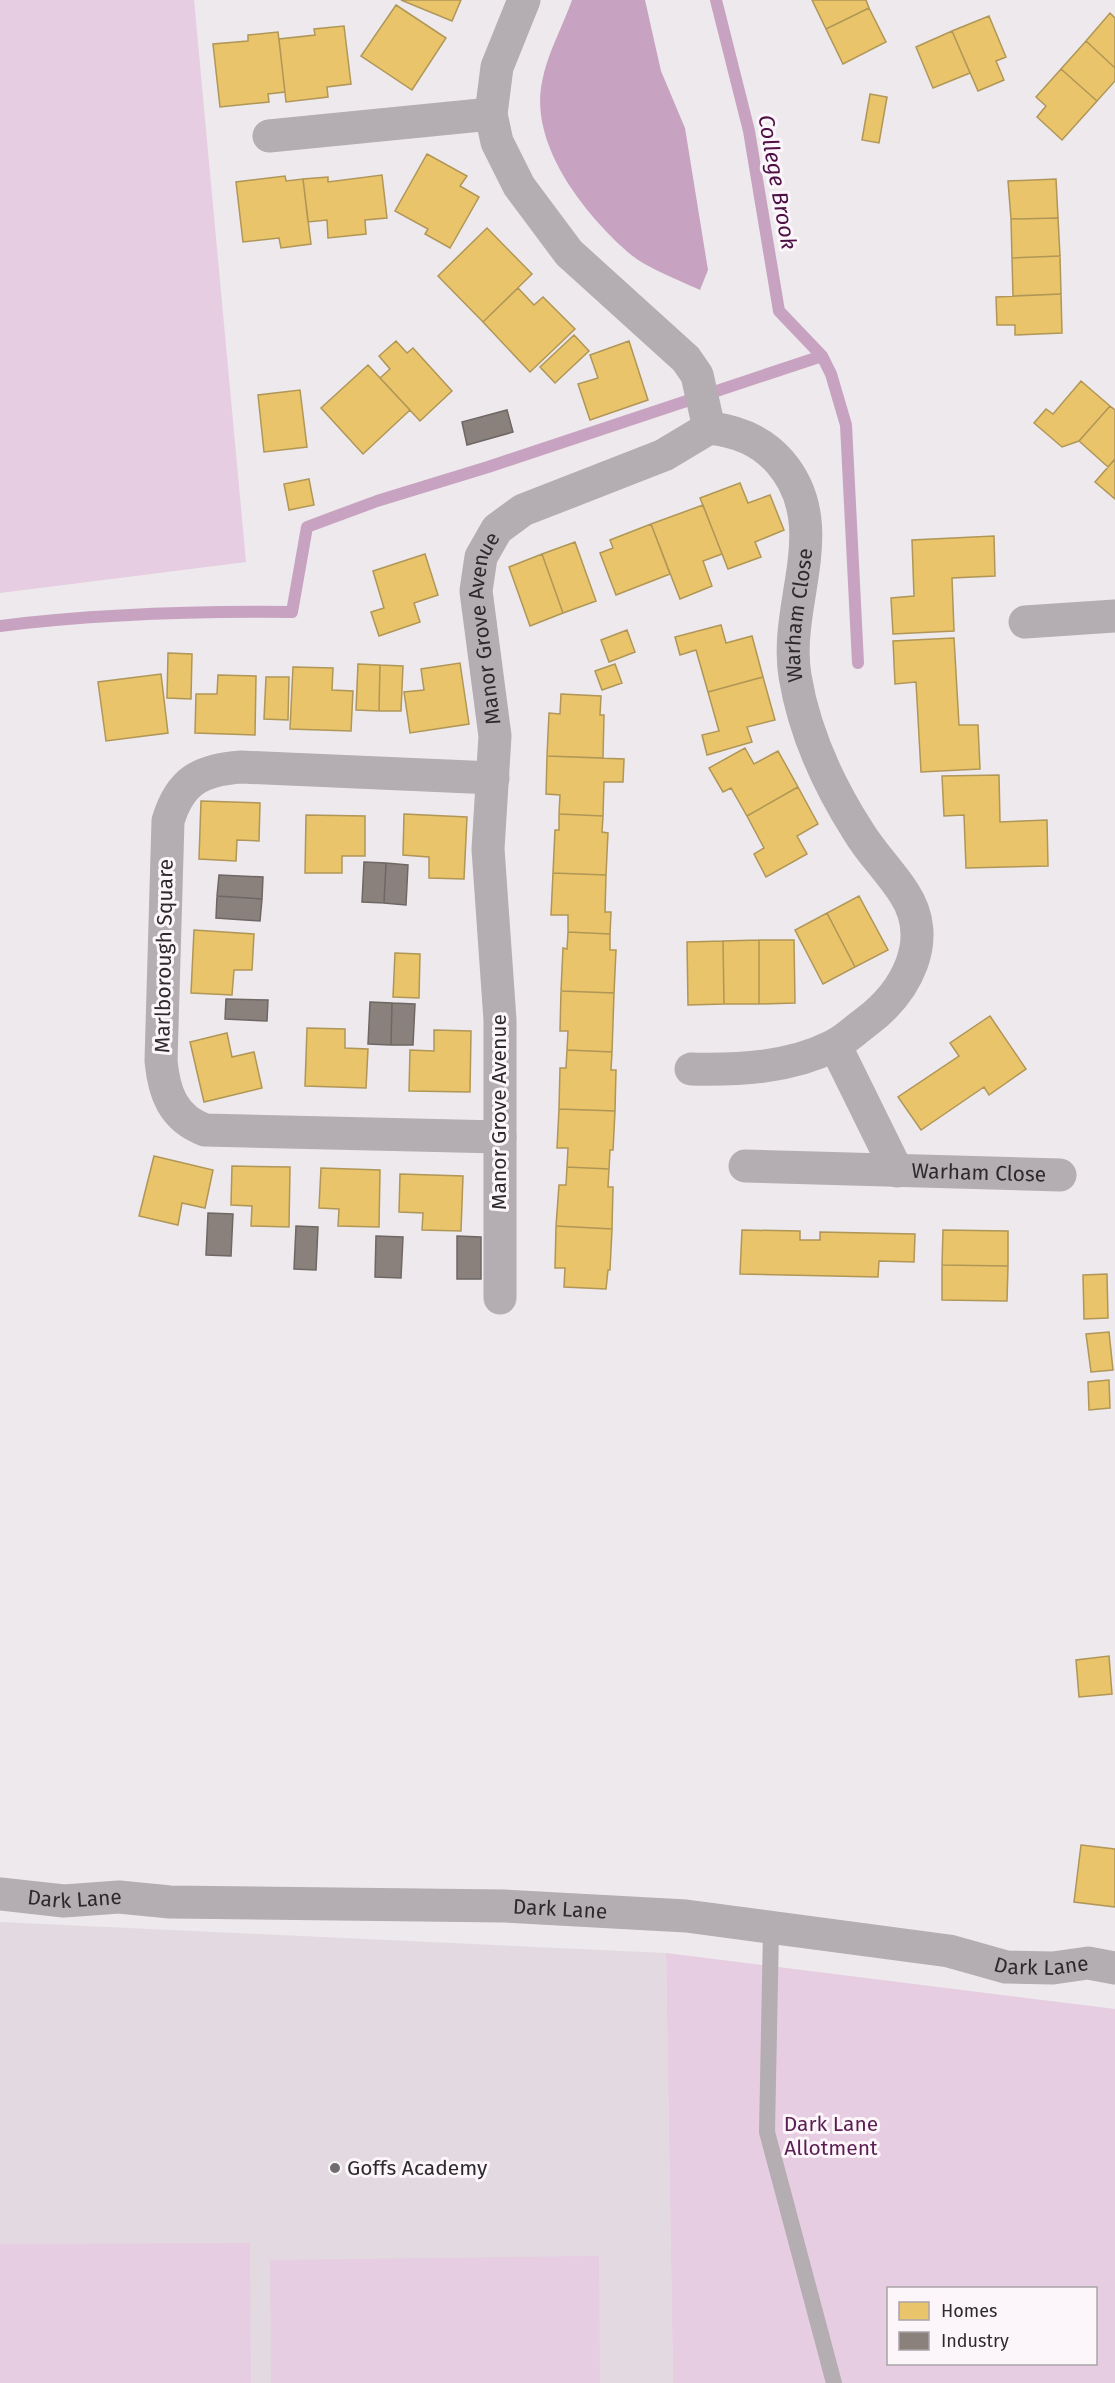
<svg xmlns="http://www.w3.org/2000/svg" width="1115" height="2383" font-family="'Fira Sans',sans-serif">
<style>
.built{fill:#e2dae0}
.green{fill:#e6cde1;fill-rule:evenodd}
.water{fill:#c8a3c1}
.homes{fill:#e9c46a;stroke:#b09657;stroke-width:1.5}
.industry{fill:#8a817c;stroke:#6e6764;stroke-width:1.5}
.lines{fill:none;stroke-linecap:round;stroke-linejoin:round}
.stream{stroke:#c8a3c1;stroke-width:12}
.lane{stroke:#b4adb2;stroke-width:16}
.street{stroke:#b4adb2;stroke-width:33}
.poi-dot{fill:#706d6f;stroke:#fcf6fa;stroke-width:2}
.labels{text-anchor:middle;stroke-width:6;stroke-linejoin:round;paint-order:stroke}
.street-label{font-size:21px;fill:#2c2a2c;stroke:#fcf6fa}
.park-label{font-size:21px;fill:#5b1e53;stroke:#fcf6fa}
.poi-label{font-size:21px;fill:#2c2a2c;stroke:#fcf6fa;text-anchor:start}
.water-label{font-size:22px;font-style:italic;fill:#4d0f46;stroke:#fcf6fa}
</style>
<rect width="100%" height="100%" fill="#ede9ec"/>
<path class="built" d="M0,1922L666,1953L673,2383H0Z"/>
<path class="green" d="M0,0H194L246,562L0,593Z
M666,1953L1115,2009V2383H673ZM888,2288H1096V2364H888Z
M250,2243L251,2383H0V2244Z
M599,2256L600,2383H271L270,2260Z"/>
<path class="water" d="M572,0H645L661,71L685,128L708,270L700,290C679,280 647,268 630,254C585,215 529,145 542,82C547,54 563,26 572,0Z"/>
<path class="homes" d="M401,0H461L452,21Z
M812,0H866L869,8L826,29Z
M396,5L446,38L412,90L361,56Z
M869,8L886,42L843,64L826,29Z
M1110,13L1115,18V68L1086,41Z
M989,16L1006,57L996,61L1004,80L978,91L952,31Z
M344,26L351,84L327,87L328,97L286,102L279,39L315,35L314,29Z
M952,31L970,73L933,88L916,47Z
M278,32L285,92L268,94L269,102L220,107L213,44L248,41V35Z
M1086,41L1115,68V81L1097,101L1061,69Z
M1061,69L1097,101L1062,140L1037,117L1046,106L1036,97Z
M870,94L887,97L879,143L862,140Z
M427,154L467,176L460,186L479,197L450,248L425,234L428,229L395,211Z
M382,175L387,218L365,220L366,234L328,238L327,220L308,222L303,179L328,177V182Z
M285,176L286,181L303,179L311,244L281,248L279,238L243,242L236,182Z
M1056,179L1058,218L1011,219L1008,181Z
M1058,218L1060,256L1012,258L1011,219Z
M487,228L532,274L483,322L438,276Z
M1060,256L1061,294L1013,296L1012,258Z
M518,288L534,305L543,297L575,329L530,372L483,322Z
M1061,294L1062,333L1015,335V325H997L996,297Z
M574,335L589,351L555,383L540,367Z
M396,341L407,353L413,348L452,391L420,421L380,378L390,369L379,356Z
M629,341L648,400L590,420L578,384L598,378L590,355Z
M368,365L410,410L363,454L321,408Z
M1081,381L1110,406L1079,441L1062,447L1034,423L1046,409L1053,414Z
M300,390L307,447L264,452L258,395Z
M1110,406L1115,410V459L1108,467L1079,441Z
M1115,459V499L1095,482Z
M309,479L314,505L289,510L284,484Z
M740,483L748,503L770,495L784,530L755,542L761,557L728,569L700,498Z
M703,505L722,554L703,561L712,586L680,599L651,524Z
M651,524L670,574L616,595L600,553L613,548L610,540Z
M994,536L995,576L952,578L954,631L893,634L891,598L914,596L912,540Z
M575,542L596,601L563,613L542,554Z
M425,554L438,595L414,603L420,622L379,636L371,612L384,608L373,571Z
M542,554L563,613L530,626L509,567Z
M721,625L726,643L752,636L763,677L708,692L696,650L680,655L675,637Z
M627,630L635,652L609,662L601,640Z
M954,638L959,725H978L980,769L921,772L916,682L895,684L893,641Z
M168,653L192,654L191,699L167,698Z
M460,663L469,724L410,733L404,692L424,690L421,669Z
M358,664L380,665L379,711L356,710Z
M615,664L622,683L602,690L595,671Z
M380,665L403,666L401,711H379Z
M293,667L333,668L332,690L353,691L351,731L290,729Z
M161,674L168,733L106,741L98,682Z
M218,675L256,676L255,735L195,733L196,694H217Z
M266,677H289L288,720L264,719Z
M763,677L775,720L747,727L752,742L707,755L702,735L719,731L708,692Z
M561,694L601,696L600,715H604L603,758L547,756L549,713L560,714Z
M745,748L754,764L778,751L798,787L747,816L731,788L723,792L709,768Z
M547,756L624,759L623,782H604L603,816L559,814L560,795L546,794Z
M999,775L1000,822L1047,820L1048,866L966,868L964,815L944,816L942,776Z
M798,787L818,824L797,836L807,854L766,877L754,854L764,848L747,816Z
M201,801L260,803L259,841L237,840L236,861L199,859Z
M404,814L467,817L464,879L429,878V857L403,855Z
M559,814L603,816L602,832L608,833L606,875L553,873L555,830H559Z
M306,815L365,816V856H342V873H305Z
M553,873L606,875L605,912H611L610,934L568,932V915H551Z
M859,896L888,950L855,967L827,913Z
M827,913L855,967L823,984L795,930Z
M194,930L254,934L252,970H234L232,995L191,993Z
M568,932L610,934V950H616L614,993L561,991L563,948L567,949Z
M759,940H794L795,1003L759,1004Z
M759,940V1004H724L723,941Z
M723,941L724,1004L688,1005L687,942Z
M395,953L420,954L419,998L393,997Z
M561,991L614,993L612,1052L567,1050L568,1031H560Z
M990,1016L1026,1069L989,1095L984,1087L921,1130L898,1097L959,1056L950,1043Z
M307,1028L345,1029V1048L368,1049L366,1088L305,1086Z
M434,1030L471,1031L470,1092L409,1091L410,1050L434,1051Z
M227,1033L232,1057L254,1052L262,1088L204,1102L190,1042Z
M567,1050L612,1052L611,1070H616L615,1111L559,1109L560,1068H566Z
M559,1109L615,1111L613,1150H610L609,1169L567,1167L568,1148H557Z
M154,1156L213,1170L205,1208L182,1203L178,1225L139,1216Z
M232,1166L290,1167L289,1227L251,1226L252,1206L231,1205Z
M567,1167L609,1169L608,1187H613L612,1229L556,1226L559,1185H566Z
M321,1168L380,1170L379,1227L338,1226L339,1209L319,1208Z
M400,1174L463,1176L461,1231L422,1230L423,1213L399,1212Z
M556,1226L612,1229L610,1270H608L606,1289L564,1287L565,1268H555Z
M742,1230L800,1231V1240H820V1232L915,1234L914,1262L879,1261L878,1277L740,1274Z
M943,1230L1008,1231V1266L942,1265Z
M942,1265L1008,1266L1007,1301L942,1300Z
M1107,1274L1108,1318L1084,1319L1083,1275Z
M1109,1332L1113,1370L1091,1372L1086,1334Z
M1109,1380L1110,1408L1089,1410L1088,1382Z
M1109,1656L1112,1694L1079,1697L1076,1660Z
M1081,1845L1115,1849V1907L1074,1902Z"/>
<path class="industry" d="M507,410L513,432L467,445L462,422Z
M364,862L386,863L384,903L362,902Z
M386,863L408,865L406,905L384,903Z
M219,875L263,877L262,899L217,896Z
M217,896L262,899L260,921L216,918Z
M226,999L268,1000L267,1021L225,1019Z
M370,1002L392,1003L391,1045L368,1044Z
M392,1003L415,1004L413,1045H391Z
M208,1213L233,1214L231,1256L206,1255Z
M296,1226L318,1227L316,1270L294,1269Z
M376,1236L403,1237L401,1278L375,1277Z
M457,1236L481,1237V1279H457Z"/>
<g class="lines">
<path class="stream" d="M716,0L749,131L779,311L822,356L831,374L846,425L858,663
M0,626C97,614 194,611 292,612L307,527L377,501L488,467L822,356"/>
<path class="lane" d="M771,1929L767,2132L834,2383"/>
<g class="street">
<path d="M269,136L491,114"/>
<path d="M1025,622L1115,616"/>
<path d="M493,778L241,767C200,770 180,781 168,821L161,1061C164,1093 173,1118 205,1130L500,1137"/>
<path d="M835,1045L897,1171"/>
<path id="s1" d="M691,1069C739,1070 789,1068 833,1046C845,1040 855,1030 866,1022C906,992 935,940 904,893C890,871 871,853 858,831C828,784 804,731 795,676C783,603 835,526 780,462C761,440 737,431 709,428"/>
<path id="s2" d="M745,1166L1060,1175"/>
<path id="s3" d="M500,1298V1020L488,849L495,736L476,591L481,557L497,529L523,510L664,455L709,428L697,375L686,359L569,253L519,186L497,142L491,114L497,67L524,0"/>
<path id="s4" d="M0,1894L64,1901L119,1897L170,1902L504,1906L686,1916L949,1951L1006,1967L1053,1968L1088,1963L1115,1968"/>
</g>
</g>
<circle class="poi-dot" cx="335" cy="2168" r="6"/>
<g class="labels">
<g class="street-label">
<text dy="7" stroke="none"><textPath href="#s1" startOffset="642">Warham Close</textPath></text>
<text dy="7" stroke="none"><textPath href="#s3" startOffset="672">Manor Grove Avenue</textPath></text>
<text transform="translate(164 956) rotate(-89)" y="7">Marlborough Square</text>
<text transform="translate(499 1112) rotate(-90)" y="7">Manor Grove Avenue</text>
<text dy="7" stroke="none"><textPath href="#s2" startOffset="234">Warham Close</textPath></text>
<text dy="7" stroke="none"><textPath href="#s4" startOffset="75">Dark Lane</textPath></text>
<text dy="7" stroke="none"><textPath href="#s4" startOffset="561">Dark Lane</textPath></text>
<text dy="7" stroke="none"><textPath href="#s4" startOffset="1047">Dark Lane</textPath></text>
</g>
<g class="park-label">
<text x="831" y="2131">Dark Lane<tspan x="831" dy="24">Allotment</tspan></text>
</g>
<g class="poi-label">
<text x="347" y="2175">Goffs Academy</text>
</g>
<g class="water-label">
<text transform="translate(778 182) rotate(80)" y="8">College Brook</text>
</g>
</g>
<rect x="887" y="2287" width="210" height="78" fill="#fcf6fa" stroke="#a9a4a8" stroke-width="1.5"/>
<rect x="899" y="2302" width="30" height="18" fill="#e9c46a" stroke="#a9a4a8" stroke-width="1.5"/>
<text x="941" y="2317" font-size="18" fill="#2c2a2c">Homes</text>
<rect x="899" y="2332" width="30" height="18" fill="#8a817c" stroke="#a9a4a8" stroke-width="1.5"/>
<text x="941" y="2347" font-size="18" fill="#2c2a2c">Industry</text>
</svg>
